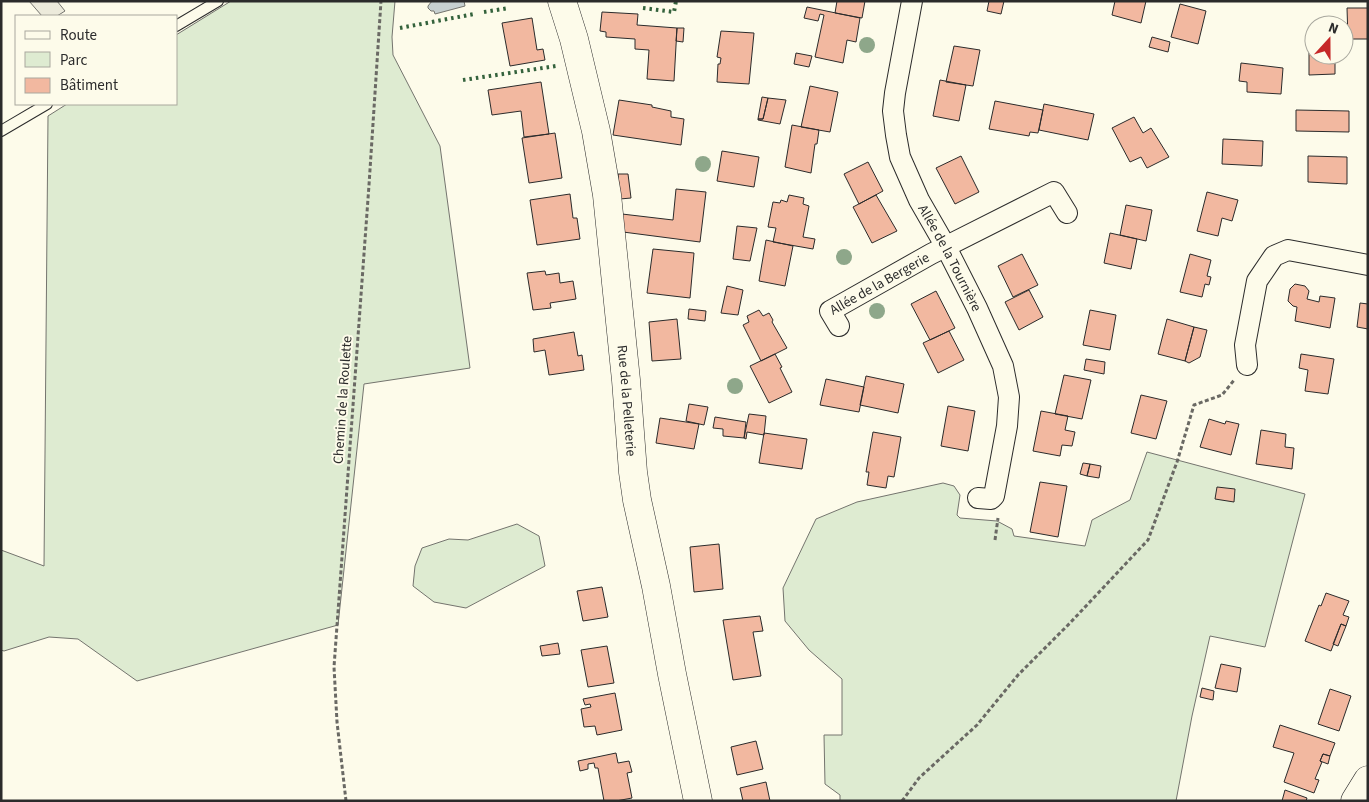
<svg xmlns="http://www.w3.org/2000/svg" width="1369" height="802" font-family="'Source Sans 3',sans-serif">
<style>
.green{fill:#deebd1;stroke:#74746e}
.parking{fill:#eceadb;stroke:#74746e}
.water{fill:#c7d0d0;stroke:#74746e}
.building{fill:#f2b8a0;stroke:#2b2b2b}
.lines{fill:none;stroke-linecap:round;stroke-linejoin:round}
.lane-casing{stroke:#2b2b2b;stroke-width:12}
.street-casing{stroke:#2b2b2b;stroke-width:22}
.secondary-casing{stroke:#2b2b2b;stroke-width:29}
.path{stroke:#6a6964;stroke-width:3;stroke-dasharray:4 2.5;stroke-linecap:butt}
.lane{stroke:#fdfbea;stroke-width:10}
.street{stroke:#fdfbea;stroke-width:20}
.secondary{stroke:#fdfbea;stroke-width:28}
.hedge{stroke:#34623c;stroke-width:4;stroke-dasharray:2.5 4;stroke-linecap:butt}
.tree{fill:#8ea78a}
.labels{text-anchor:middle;stroke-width:4;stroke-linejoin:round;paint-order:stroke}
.street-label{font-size:14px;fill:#2b2b2b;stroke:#fdfbea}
</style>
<rect width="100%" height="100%" fill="#fdfbea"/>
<path class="green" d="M231,1H395L392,37L393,55L440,146L470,368L364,384L338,625L137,681L78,639L49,637L4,651L1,650V550L44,566L48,116L67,104H176V35Z
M1147,452L1305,494L1265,647L1210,636L1192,716L1176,801H840V795L825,784L824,735H842V679L809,650L785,621L783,588L816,519L857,502L943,483L954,486L960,495L957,515L960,518L997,521L1012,529L1014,536L1085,546L1092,520L1130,500Z
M517,524L539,536L545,566L466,608L434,602L413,586L415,566L422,548L449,539L468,540Z"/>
<path class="parking" d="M29,1H57L65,11L57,16H42Z"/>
<path class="water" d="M432,1H464L465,6L435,14L434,11H431L428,8V6Z"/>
<path class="building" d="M837,1H865L862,18L835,13Z
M989,1H1004L1001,14L987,11Z
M1115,1H1146L1141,23L1112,15Z
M1180,4L1206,11L1198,44L1171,37Z
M807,7L860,18L856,42L847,40L843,63L815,57L824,15L820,14L818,21L804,18Z
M1347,8H1368V39H1348Z
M602,12L638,14L637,25L677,28L674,81L647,79L649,50L635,49V39L606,37V32L600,31Z
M532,18L537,50L543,49L545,60L510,66L502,23Z
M677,28H684L683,42L676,41Z
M721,31L754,33L749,84L717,82L718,64H720L721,58L717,57Z
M1152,37L1170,42L1168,52L1149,47Z
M1309,39H1314V55H1335V74L1309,75Z
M954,46L980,50L973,86L946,82Z
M796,53L812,56L809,67L794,64Z
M1241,63L1283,68L1281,94L1247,92V82L1239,81Z
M940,80L966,85L959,121L933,116Z
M541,82L549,134L524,137L521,111L492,115L488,90Z
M810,86L838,92L830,132L801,127Z
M762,97L768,98L763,119H758Z
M768,98L786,100L780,124L758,120V119H763Z
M619,100L652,105V107L671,111V117L684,119L681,145L613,135Z
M995,101L1043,110L1038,133L1030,132L1029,136L989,129Z
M1044,104L1094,114L1088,140L1039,130Z
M1296,110L1349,111V132L1296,131Z
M1134,117L1143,133L1151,128L1169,157L1147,168L1141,157L1130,162L1112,128Z
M792,125L819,130L817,144H815L811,173L785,167Z
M555,133L562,178L529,183L522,138Z
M1223,139L1263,141L1262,166L1222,164Z
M722,151L759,157L754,187L717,181Z
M961,156L979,192L955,204L936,168Z
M1308,156L1347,157V184L1308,182Z
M868,162L883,191L859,204L844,174Z
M618,174H628L631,198L620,199Z
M676,189L706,192L700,242L623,232L622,214L673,220Z
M1207,192L1238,200L1232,221L1222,218L1218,236L1197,231Z
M570,194L573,218H577L580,239L537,245L530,200Z
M789,195L804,198L803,204L809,206L803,237L815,239L813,249L773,242L776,228L768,227L773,202L780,203L781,200L787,202Z
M876,195L897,231L872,243L853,207Z
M1126,205L1152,210L1146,241L1120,235Z
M737,226L757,228L750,261L733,259Z
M1110,233L1137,239L1131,269L1104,263Z
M766,240L793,246L785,286L759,281Z
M653,249L694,253L690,298L647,293Z
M1022,254L1038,285L1013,297L998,266Z
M1190,254L1211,260L1207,276L1211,277L1209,285L1205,284L1202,297L1180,292Z
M545,271L546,275L559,273L560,283L573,281L576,299L550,303L551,308L533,310L527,273Z
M1295,284L1305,286L1309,291L1307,299L1319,302L1320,296L1335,298L1330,328L1295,321L1297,307L1293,306L1288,301L1290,289Z
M727,286L743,290L738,315L721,313Z
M1029,290L1043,317L1019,330L1005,302Z
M936,291L955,328L930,340L911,304Z
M1360,303L1368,304V329L1357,327Z
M689,309L706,311L705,321L688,319Z
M759,310L763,316L769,313L773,320L772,322L787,348L761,361L743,325L749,322L747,316Z
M1090,310L1116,315L1110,350L1083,345Z
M677,319L681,359L652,361L649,322Z
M1167,319L1194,327L1185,361L1158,354Z
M1194,327L1207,330L1200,357L1189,363L1185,361Z
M949,331L964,360L938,373L923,343Z
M574,332L578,356L582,355L584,370L549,375L545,350L534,352L533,339Z
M775,354L782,367L780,368L792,392L769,403L750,366Z
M1301,354L1334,359L1328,394L1305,391L1308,370L1299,368Z
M1086,359L1105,362L1104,374L1084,370Z
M1064,375L1091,380L1082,419L1055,414Z
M866,376L904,384L898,413L860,405Z
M826,379L864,387L859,412L820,405Z
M1141,395L1167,401L1156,439L1131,433Z
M689,404L708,407L704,425L686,421Z
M948,406L975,411L968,451L941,446Z
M1041,411L1068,416L1065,430L1075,432L1072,446L1062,445L1060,456L1033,451Z
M749,414L766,416L764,435L747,432L746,439L744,438Z
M715,417L746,422L744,438L723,436V429L713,428Z
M660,418L699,424L694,449L656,443Z
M1209,419L1225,424L1226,421L1239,424L1231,455L1200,447Z
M1261,430L1286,434L1285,447L1294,448L1292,469L1256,464Z
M873,432L901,437L894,477L888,476L886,488L867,485L869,472H866Z
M764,433L807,439L802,469L759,463Z
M1083,463L1090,464L1087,476L1080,474Z
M1090,464L1101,466L1099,478L1087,476Z
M1040,482L1067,486L1058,537L1030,532Z
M1217,487L1235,489L1234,502L1215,499Z
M719,544L723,589L694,592L690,547Z
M602,587L608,617L583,621L577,591Z
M1326,593L1349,601L1343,615L1349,617L1346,626L1341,624L1331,651L1305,641L1319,605L1321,606Z
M760,616L763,631L753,632L761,676L733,680L723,620Z
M1341,624L1346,626L1338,646L1333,644Z
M558,643L560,654L542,656L540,646Z
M607,646L614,683L588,687L581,650Z
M1221,664L1241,668L1237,692L1215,688Z
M1202,688L1214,691L1213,700L1200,697Z
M1330,689L1351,696L1339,731L1318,724Z
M615,693L622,730L597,735L595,726L584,727L581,709L591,707L590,704L585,705L583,699Z
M1280,725L1335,743L1330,756L1323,754L1320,761L1322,762L1315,779L1319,780L1314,793L1284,782L1294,753L1273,747Z
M756,741L763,769L737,775L731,747Z
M616,753L618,763L629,761L632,772L627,773L632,798L616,801H604L598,768H595L594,763L588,764V769L580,771L578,761Z
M1323,754L1330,756L1328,764L1320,761Z
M766,782L770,801H743L740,788Z
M1285,790L1307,798L1306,801H1282Z"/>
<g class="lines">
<g class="lane-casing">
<path id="lane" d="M176,26L218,1
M1,131L47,104"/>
</g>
<g class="street-casing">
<g id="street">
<path id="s1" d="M912,1L895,93L893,111L896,135L900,157L919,200L946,247L977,308L1003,366L1009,397L1007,426L994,496L991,499L978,498"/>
<path id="s2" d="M839,326L830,311L931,254L1054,192L1067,213"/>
<path d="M1247,365L1245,345L1257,281L1274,256L1288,250L1368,265"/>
</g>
</g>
<g class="secondary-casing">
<g id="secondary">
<path id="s3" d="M562,1L574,39L596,131L607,195L626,380L633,472L637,500L656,586L672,674L698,801"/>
<path d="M1355,801L1368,780"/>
</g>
</g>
<path class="path" d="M995,540L998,518
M346,801L337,722L334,667L369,185L381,1
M902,801L919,778L977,725L1018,675L1070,623L1148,540L1177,462L1194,405L1222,395L1235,379"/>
<use href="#lane" class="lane"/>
<use href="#street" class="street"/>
<use href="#secondary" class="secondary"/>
<path class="hedge" d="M643,8L674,12L676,1
M484,12L509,8
M400,28L474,14
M463,80L556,66"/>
</g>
<g class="tree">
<circle cx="867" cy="45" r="8"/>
<circle cx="703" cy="164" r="8"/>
<circle cx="844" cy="257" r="8"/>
<circle cx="877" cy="311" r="8"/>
<circle cx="735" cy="386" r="8"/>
</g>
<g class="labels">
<g class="street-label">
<text dy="5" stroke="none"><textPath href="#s1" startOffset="271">Allée de la Tournière</textPath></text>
<text dy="5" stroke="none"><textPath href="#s2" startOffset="74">Allée de la Bergerie</textPath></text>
<text transform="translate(342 400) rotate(-86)" y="5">Chemin de la Roulette</text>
<text dy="5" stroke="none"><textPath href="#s3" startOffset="406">Rue de la Pelleterie</textPath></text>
</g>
</g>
<rect width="1369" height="802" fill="none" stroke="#2b2b2b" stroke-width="5"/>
<rect x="15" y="15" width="162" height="90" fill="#fdfbea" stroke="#a9a89e"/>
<rect x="25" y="31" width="25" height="8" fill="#fdfbea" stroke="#a9a89e"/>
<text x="60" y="40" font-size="15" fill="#2b2b2b">Route</text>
<rect x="25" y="52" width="25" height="15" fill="#deebd1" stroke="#a9a89e"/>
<text x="60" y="65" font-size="15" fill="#2b2b2b">Parc</text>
<rect x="25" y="78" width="25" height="15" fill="#f2b8a0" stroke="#a9a89e"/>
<text x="60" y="90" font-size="15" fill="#2b2b2b">Bâtiment</text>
<g transform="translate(1329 40) rotate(21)"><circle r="24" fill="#fdfbea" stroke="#a9a89e"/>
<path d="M0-4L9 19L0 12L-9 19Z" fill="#c62828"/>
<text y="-8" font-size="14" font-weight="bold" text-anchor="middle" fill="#2b2b2b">N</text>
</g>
</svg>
